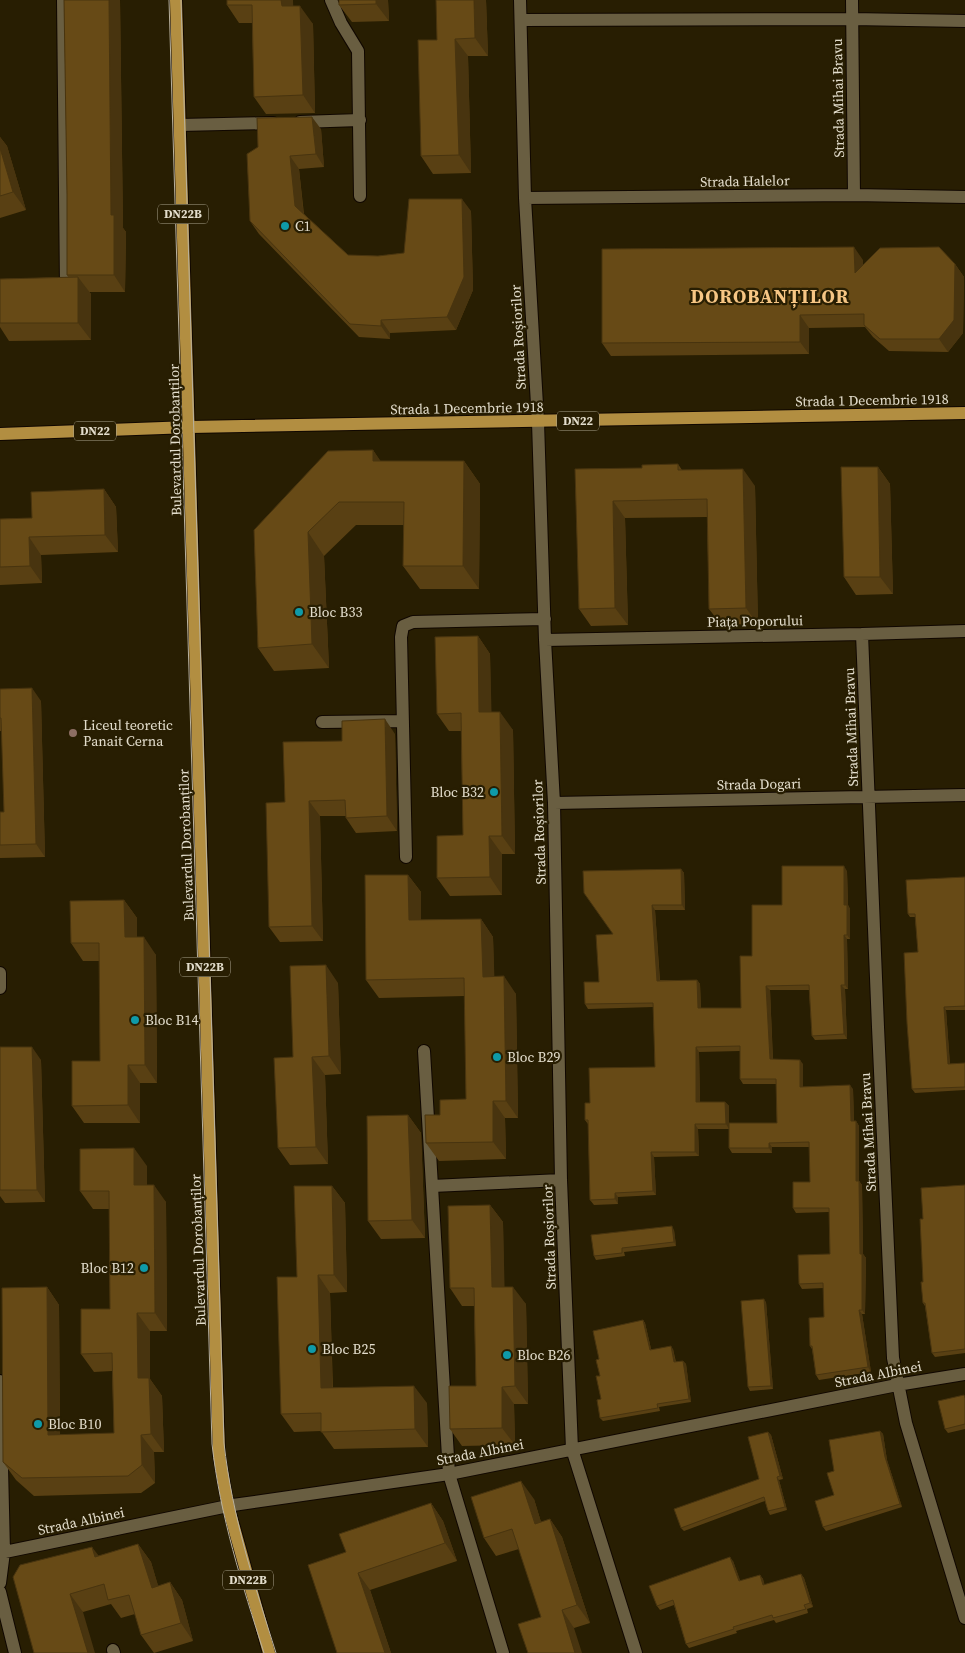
<svg xmlns="http://www.w3.org/2000/svg" width="965" height="1653" font-family="'Source Serif 4',serif">
<style>
.lines{fill:none;stroke-linecap:round;stroke-linejoin:round}
.minor-casing{stroke:#100700;stroke-width:14}
.major-casing{stroke:#100700;stroke-width:14}
.minor{stroke:#695e41;stroke-width:12}
.major{stroke:#b28e41;stroke-width:12}
.tram{stroke:#b9b29f;stroke-width:1}
.wall{fill:#594013}
.shaded-wall{fill:#48340f}
.building{fill:#674a16;stroke:#48340f}
.culture-dot{fill:#0f9aa8;stroke:#281e02;stroke-width:2}
.education-dot{fill:#8d6e63;stroke:#281e02;stroke-width:2}
.labels{text-anchor:middle;stroke-width:4.5;stroke-linejoin:round;paint-order:stroke}
.shield{fill:#281e02;stroke:#aba48f;stroke-width:1}
.shield-label{font-size:12px;font-weight:bold;fill:#e3ddcc}
.street-label{font-size:14px;fill:#e3ddcc;stroke:#281e02}
.poi-label{font-size:14px;fill:#e3ddcc;stroke:#281e02;text-anchor:start}
.district-label{font-size:19px;font-weight:bold;letter-spacing:1px;fill:#f7c684;stroke:#281e02}
</style>
<rect width="100%" height="100%" fill="#281e02"/>
<g class="lines">
<g class="minor-casing">
<path id="minor" d="M331,0L341,23L358,51L360,196
M520,0L525,198L538,422L545,640L554,803L561,1180L572,1449L636,1653
M852,0L854,195
M521,20L852,19L965,21
M300,122L360,120
M180,125L273,123
M525,198L854,195L965,197
M62,288H66L63,0
M862,634L878,1027L893,1358L906,1423L965,1618
M545,640L862,634L965,631
M322,722L403,721
M554,803L965,795
M406,857L401,637L403,626L413,622L545,619
M0,973V988
M424,1051L449,1474L503,1653
M432,1186L561,1180
M0,1381L4,1552L0,1583
M0,1553L233,1505L449,1474L897,1385L965,1374
M0,1592L15,1653
M113,1650L114,1653"/>
</g>
<g class="major-casing">
<path id="major" d="M176,0L219,1455L228,1506L269,1653
M0,434L190,427L965,413"/>
</g>
<use href="#minor" class="minor"/>
<use href="#major" class="major"/>
<path class="tram" d="M169,0L212,1444C220,1516 242,1584 264,1653
M181,0L224,1443C232,1516 254,1583 276,1653"/>
</g>
<path class="wall" d="M64,0H120L123,228L126,232L125,292H89L91,294V340L9,341L0,327V279L68,277L67,275V194Z
M227,0L293,6L313,24L315,113L266,114L254,97L252,23H239L227,5Z
M388,0L389,21L352,22L339,5Z
M486,0L488,56H468L471,173L433,174L421,156L437,40Z
M321,129L324,167L299,169L304,214L348,255L378,256L404,253L471,211L473,290L456,330L390,333V339L359,337L259,234L250,221L247,154Z
M0,137L7,146L26,210L0,218Z
M863,260V265L955,264L964,277L963,333L948,352L889,351L873,337L865,327L809,328V354L611,356L602,343Z
M373,450L380,461H464L480,484L479,589H420L403,566L404,525H356L324,556L329,668L274,671L258,648L254,530Z
M678,464L682,470L755,486L758,625L722,626L709,609L707,517L625,518L628,625L591,626L579,609L575,469L642,468Z
M878,467L890,484L893,594L856,595L844,577Z
M104,489L116,507L118,552L41,555L42,583L0,585V519L32,518Z
M478,636L490,654L491,712L513,730L515,854H502V895L450,896L437,878L463,835L461,731H449L437,714Z
M0,689L41,701L45,857L0,858V812H4L2,731H0Z
M395,734L397,831L356,833L346,818V816H320L323,941L280,942L269,927L285,802L342,741Z
M681,869L684,873L685,910H655L660,980H697L700,984L701,1008H741L752,956L782,905L847,871L848,905L850,909V939H847L848,989H845L847,1039L815,1040L812,1036L809,990H770L773,1059L803,1064V1087L853,1089L854,1121H856L859,1126V1181L862,1185L863,1254L866,1258L865,1314H862L871,1372L819,1380L816,1375L812,1349L810,1346L824,1317V1288L802,1289L799,1284L830,1254L829,1212L796,1213L793,1208L810,1182V1147H772V1153H732L729,1148L777,1123L776,1084H743L740,1079V1051L699,1052L700,1102H725L729,1106V1129H698L699,1156L654,1157L656,1195L618,1197V1204L594,1205L590,1200L588,1124L585,1120L590,1103L655,1067L653,1007L588,1009L585,1004L599,982L613,934Z
M408,875L421,892V920L481,919L493,937L494,976L516,994L518,1118H505L506,1159L439,1161L426,1143L440,1115L466,1099L465,996L379,998L366,980Z
M965,877V1010H946L950,1064L965,1063V1090L915,1093L912,1089L918,952L915,917H910L908,914Z
M124,900L137,918V937L156,955L157,1083H140V1123H84L72,1106L100,1061V961H83L71,943Z
M338,983L341,1074L325,1075L328,1164L290,1165L278,1148Z
M0,1047L41,1060L45,1202L5,1203L0,1196Z
M408,1115L421,1133L425,1238L381,1239L368,1221Z
M147,1166V1185L166,1202L167,1331H150V1379L162,1396L164,1452H154L155,1483L141,1493L34,1496L16,1480L3,1462L47,1287L59,1305L60,1435L114,1433L112,1371L94,1372L81,1354L110,1309L109,1209H93L80,1191Z
M965,1185V1353L935,1357L932,1353L925,1306L923,1303V1219Z
M332,1186L345,1203L347,1292L330,1293L333,1388L427,1403L428,1447L334,1449L321,1431L294,1432L281,1414L297,1277Z
M490,1205L503,1222L504,1287L526,1304L528,1404H514L515,1445L462,1446L450,1429L476,1386L474,1306H462L450,1288Z
M674,1230L676,1246L624,1252L625,1256L596,1260L594,1256Z
M766,1302L773,1389L750,1391L748,1387Z
M643,1320L645,1323L651,1349H673L676,1362L683,1361L686,1364L691,1402L659,1407L660,1411L603,1421L600,1418L601,1399L599,1359Z
M965,1397V1429L948,1433L945,1429Z
M880,1431L883,1434L887,1460L902,1507L826,1531L823,1527L834,1495V1471Z
M768,1432L771,1435L783,1479L779,1480L787,1510L770,1515L768,1511L765,1501L684,1531L681,1528L759,1479Z
M534,1499L541,1522L550,1519L562,1537L590,1623L574,1628L541,1617L519,1549L496,1556L484,1538Z
M431,1503L443,1521L457,1561L370,1590L391,1653H337L346,1552Z
M138,1544L151,1562L158,1586L170,1582L182,1600L193,1641L154,1653L141,1635L135,1614L121,1618L111,1604L83,1612L13,1577L98,1556Z
M733,1561L740,1581L760,1575L763,1579L764,1585L801,1574L804,1578L813,1607L807,1609L808,1613L776,1623L774,1620L736,1631L737,1633L689,1648L686,1644L674,1605L660,1610L657,1606Z"/>
<path class="shaded-wall" d="M109,0H120L123,228L126,232L125,292L114,275L111,215Z
M281,0H293L294,24L282,6Z
M376,0H388L389,21L376,4Z
M474,0H486L488,56L475,38Z
M300,6L313,24L315,113L303,95Z
M455,39L468,56L471,173L459,155Z
M312,117L321,129L324,167L316,154Z
M0,137L7,146L26,210L13,192L0,148Z
M290,156L299,169L304,219L295,206Z
M462,199L471,211L473,290L456,330L447,317Z
M854,247L863,260V286L855,273Z
M955,264L964,277L963,333L948,352L939,339Z
M78,277L91,294V340L78,323Z
M800,315L809,328V354L800,342Z
M381,320L390,333V339L381,326Z
M373,450L389,473L373,461Z
M464,461L480,484L479,589L463,566Z
M878,467L890,484L893,594L880,577Z
M743,469L755,486L758,625L746,608Z
M104,489L116,507L118,552L105,535Z
M613,501L625,518L628,625L615,608Z
M308,532L324,556L329,668L312,644Z
M29,537L41,555L42,583L30,566Z
M478,636L490,654L492,730L479,712Z
M32,688L41,701L45,857L36,844Z
M500,712L513,730L515,854L502,836Z
M385,719L395,734L397,831L387,816Z
M309,801L320,816L323,941L312,926Z
M489,836L502,854V895L490,877Z
M844,866L847,871L848,905L850,909V939L847,935L844,905Z
M681,869L684,873L685,910L682,905Z
M408,875L421,892V938L409,920Z
M124,900L137,918V955L125,937Z
M652,905L655,910L660,985L657,981Z
M481,919L493,937L495,994L483,977Z
M844,935L847,939L848,989L845,985Z
M144,937L156,955L157,1083L145,1065Z
M326,965L338,983L341,1074L329,1056Z
M504,976L516,994L518,1118L506,1101Z
M697,980L700,984L701,1013L698,1008Z
M841,985L845,989L847,1039L844,1034Z
M766,986L770,990L773,1064L770,1059Z
M944,1007L946,1010L950,1067L948,1064Z
M32,1047L41,1060L45,1202L37,1190Z
M696,1047L699,1052L700,1106L696,1102Z
M312,1057L325,1075L328,1164L316,1147Z
M800,1060L803,1064V1091L800,1087Z
M128,1065L140,1083V1123L128,1105Z
M850,1085L853,1089L854,1126L851,1121Z
M493,1101L505,1118L506,1159L493,1142Z
M725,1102L729,1106V1129L726,1124Z
M408,1115L421,1133L425,1238L412,1220Z
M856,1121L859,1126V1181L862,1185L863,1254L866,1258L865,1314L862,1310L856,1181Z
M695,1124L698,1129L699,1156L695,1152Z
M769,1143L772,1147V1153L769,1148Z
M134,1148L147,1166V1203L134,1185Z
M651,1152L654,1157L656,1195L653,1191Z
M154,1185L166,1202L167,1331L155,1313Z
M332,1186L345,1203L347,1292L334,1275Z
M615,1193L618,1197V1204L615,1199Z
M490,1205L503,1222L505,1305L492,1287Z
M672,1226L674,1230L676,1246L674,1242Z
M318,1275L330,1293L333,1406L321,1388Z
M47,1287L59,1305L60,1453L48,1435Z
M513,1287L526,1304L528,1404L515,1386Z
M764,1299L766,1302L773,1389L771,1386Z
M859,1310L862,1314L871,1372L868,1367Z
M137,1313L150,1331V1379L162,1396L164,1452L151,1434L138,1378Z
M643,1320L645,1323L652,1353L650,1350Z
M671,1346L673,1349L676,1366L674,1362Z
M683,1361L686,1364L691,1402L689,1399Z
M414,1386L427,1403L428,1447L415,1429Z
M502,1387L514,1404L515,1445L502,1428Z
M880,1431L883,1434L887,1460L902,1507L900,1504L885,1457Z
M768,1432L771,1435L783,1479L780,1476Z
M141,1435L154,1452L155,1483L142,1465Z
M777,1477L779,1480L787,1510L785,1507Z
M521,1481L534,1499L547,1542L535,1524Z
M431,1503L443,1521L457,1561L445,1543Z
M550,1519L562,1537L590,1623L577,1605Z
M138,1544L151,1562L164,1605L152,1588Z
M92,1547L105,1564L95,1557Z
M730,1557L733,1561L742,1585L739,1581Z
M358,1573L370,1590L391,1653H385Z
M801,1574L804,1578L813,1607L810,1603Z
M760,1575L763,1579L766,1589L763,1585Z
M170,1582L182,1600L193,1641L181,1623Z
M70,1594L83,1612L95,1653H88Z
M562,1610L574,1628L582,1653H575Z"/>
<path class="building" d="M64,0H109L111,215H114V275H67V194Z
M227,0H281L282,6H300L303,95L254,97L252,5H227Z
M339,0H376V4L339,5Z
M436,0H474L475,38L455,39L459,155L421,156L418,40H437Z
M312,117L316,154L290,156L295,206L348,255L378,256L404,253L409,199H462L464,277L447,317L381,320V326L350,324L250,221L247,154L258,147L257,118Z
M0,148L13,192L0,196Z
M854,247L855,273L880,248L939,247L955,264L954,320L939,339H880L864,325V314L800,315V342L602,343V249Z
M78,277V323H0V279Z
M373,450V461H464L463,566H403L404,502H339L308,532L312,644L258,648L254,530L328,451Z
M678,464V470L743,469L746,608L709,609L707,499L613,501L615,608L579,609L575,469L642,468V465Z
M841,467H878L880,577H844Z
M104,489L105,535L29,537L30,566L0,567V519L32,518L31,492Z
M478,636L479,712H500L502,836H489L490,877L437,878V836L463,835L461,713L437,714L435,637Z
M32,688L36,844L0,845V812H4L1,718H0V689Z
M385,719L387,816L346,818L345,800L309,801L312,926L269,927L266,803L285,802L283,742L342,741V721Z
M782,866H844V905H847V935H844L845,985H841L844,1034L812,1036L809,985L766,986L770,1059L800,1060V1087L850,1085L851,1121H856V1181H859L860,1254H862V1310H859L868,1367L816,1375L812,1346H810L809,1318L824,1317L823,1283L799,1284L798,1255L830,1254L829,1208H793V1182H810L809,1142L769,1143V1148H729V1123H777L776,1079H740V1046L696,1047V1102H725L726,1124H695V1152H651L653,1191L615,1193V1199L590,1200L588,1120H585V1103H590L589,1068L655,1067L653,1003L585,1004L584,982H599L596,935L613,934L584,893L583,871L681,869L682,905H652L657,981L697,980L698,1008H741L740,956H752V905H782Z
M365,875H408L409,920L481,919L483,977L504,976L506,1101H493V1142L426,1143L425,1115H440V1100L466,1099L464,978L366,980Z
M965,877V1006L944,1007L948,1064L965,1063V1087L912,1089L907,1023L904,953L918,952L915,914H908L906,880Z
M124,900L125,937H144L145,1065H128V1105L72,1106V1061H100L99,943H71L70,901Z
M326,965L329,1056L312,1057L316,1147L278,1148L274,1058L293,1057L290,966Z
M0,1047H32L37,1190H0Z
M408,1115L412,1220L368,1221L367,1116Z
M134,1148V1185H154L155,1313H137L138,1378H149L151,1434L141,1435L142,1465L128,1476L22,1478L3,1462L2,1288L47,1287L48,1435L114,1433L112,1353L81,1354V1309H110L109,1191H80V1149Z
M965,1185V1349L932,1353L925,1303H923L921,1282H923L920,1219H923L921,1188Z
M294,1186H332L334,1275H318L321,1388L414,1386L415,1429L321,1432V1413L281,1414L277,1277H297Z
M490,1205L492,1287H513L515,1386L502,1387V1428L450,1429L449,1386H476L474,1288H450L448,1206Z
M672,1226L674,1242L622,1248V1253L594,1256L591,1235Z
M764,1299L771,1386L748,1387L741,1301Z
M643,1320L650,1350L671,1346L674,1362L683,1361L689,1399L657,1404L658,1408L600,1418L597,1400L601,1399L596,1376H600L596,1360L599,1359L593,1331Z
M964,1395L965,1398V1424L945,1429L938,1401Z
M880,1431L885,1457L900,1504L823,1527L815,1501L834,1495L827,1473L834,1471L829,1440Z
M768,1432L780,1476L777,1477L785,1507L768,1511L764,1497L681,1528L674,1509L759,1479L748,1437Z
M521,1481L535,1524L550,1519L577,1605L562,1610L575,1653H528L518,1624L541,1617L512,1529L484,1538L471,1497Z
M431,1503L445,1543L358,1573L385,1653H337L308,1565L346,1552L339,1534Z
M138,1544L152,1588L170,1582L181,1623L141,1635L129,1595L108,1600L104,1584L70,1594L88,1653H34L13,1577L20,1565L92,1547L95,1557Z
M730,1557L739,1581L760,1575L763,1585L801,1574L810,1603L804,1605L806,1609L773,1618L772,1615L733,1627L734,1629L686,1644L673,1600L657,1606L649,1586Z"/>
<g class="culture-dot">
<circle cx="285" cy="226" r="5"/>
<circle cx="299" cy="612" r="5"/>
<circle cx="494" cy="792" r="5"/>
<circle cx="135" cy="1020" r="5"/>
<circle cx="497" cy="1057" r="5"/>
<circle cx="144" cy="1268" r="5"/>
<circle cx="312" cy="1349" r="5"/>
<circle cx="507" cy="1355" r="5"/>
<circle cx="38" cy="1424" r="5"/>
</g>
<circle class="education-dot" cx="73" cy="733" r="5"/>
<g class="labels">
<g class="shield">
<rect x="158" y="204.5" width="50" height="19" rx="4"/>
<rect x="557" y="411.5" width="42" height="19" rx="4"/>
<rect x="74" y="421.5" width="42" height="19" rx="4"/>
<rect x="180" y="957.5" width="50" height="19" rx="4"/>
<rect x="223" y="1570.5" width="50" height="19" rx="4"/>
</g>
<g class="shield-label">
<text x="183" y="218">DN22B</text>
<text x="578" y="425">DN22</text>
<text x="95" y="435">DN22</text>
<text x="205" y="971">DN22B</text>
<text x="248" y="1584">DN22B</text>
</g>
<g class="street-label">
<text transform="translate(838 98) rotate(-91)" y="5">Strada Mihai Bravu</text>
<text transform="translate(745 181) rotate(-1)" y="5">Strada Halelor</text>
<text transform="translate(518 337) rotate(-93)" y="5">Strada Roșiorilor</text>
<text transform="translate(872 400) rotate(-1)" y="5">Strada 1 Decembrie 1918</text>
<text transform="translate(467 408) rotate(-1)" y="5">Strada 1 Decembrie 1918</text>
<text transform="translate(175 440) rotate(-91)" y="5">Bulevardul Dorobanților</text>
<text transform="translate(755 621) rotate(-1)" y="5">Piața Poporului</text>
<text transform="translate(851 727) rotate(-92)" y="5">Strada Mihai Bravu</text>
<text transform="translate(759 784) rotate(-1)" y="5">Strada Dogari</text>
<text transform="translate(539 832) rotate(-92)" y="5">Strada Roșiorilor</text>
<text transform="translate(186 845) rotate(-92)" y="5">Bulevardul Dorobanților</text>
<text transform="translate(868 1132) rotate(-93)" y="5">Strada Mihai Bravu</text>
<text transform="translate(549 1237) rotate(-92)" y="5">Strada Roșiorilor</text>
<text transform="translate(198 1250) rotate(-92)" y="5">Bulevardul Dorobanților</text>
<text transform="translate(878 1374) rotate(-11)" y="5">Strada Albinei</text>
<text transform="translate(480 1452) rotate(-11)" y="5">Strada Albinei</text>
<text transform="translate(81 1521) rotate(-12)" y="5">Strada Albinei</text>
</g>
<g class="poi-label">
<text x="295" y="231">C1</text>
<text x="309" y="617">Bloc B33</text>
<text x="83" y="730">Liceul teoretic<tspan x="83" dy="16">Panait Cerna</tspan></text>
<text x="484" y="797" text-anchor="end">Bloc B32</text>
<text x="145" y="1025">Bloc B14</text>
<text x="507" y="1062">Bloc B29</text>
<text x="134" y="1273" text-anchor="end">Bloc B12</text>
<text x="322" y="1354">Bloc B25</text>
<text x="517" y="1360">Bloc B26</text>
<text x="48" y="1429">Bloc B10</text>
</g>
<g class="district-label">
<text x="770" y="303">DOROBANȚILOR</text>
</g>
</g>
</svg>
